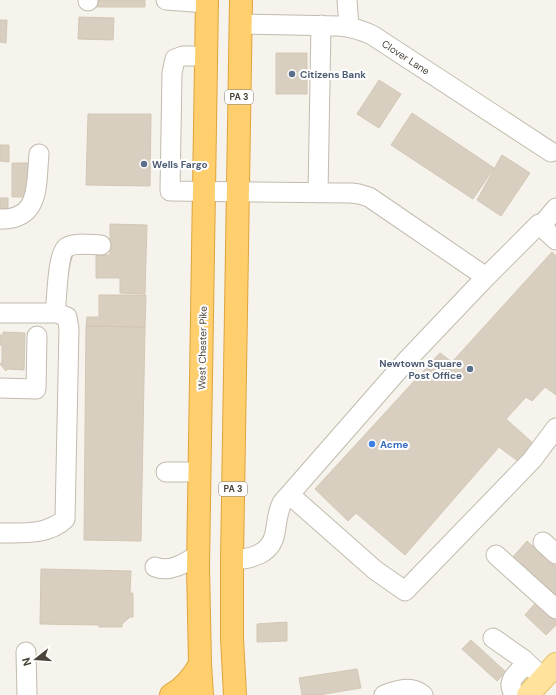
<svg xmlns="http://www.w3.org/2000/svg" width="556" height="695" font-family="'DM Sans',sans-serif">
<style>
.building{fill:#d8cfc1;stroke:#d3c7b4}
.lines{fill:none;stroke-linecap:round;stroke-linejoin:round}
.minor-casing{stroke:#c2bbae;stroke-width:21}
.major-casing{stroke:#e6c16a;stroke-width:24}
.highway-casing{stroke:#e0a43c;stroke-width:24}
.minor{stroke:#fff;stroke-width:19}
.major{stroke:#ffe39c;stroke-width:22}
.highway{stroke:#ffcf6e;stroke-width:22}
.service-dot{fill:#5c6f8a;stroke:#fff;stroke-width:1.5}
.shop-dot{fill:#3f7fe0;stroke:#fff;stroke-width:1.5}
.labels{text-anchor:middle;stroke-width:4;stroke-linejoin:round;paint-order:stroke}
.shield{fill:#fff;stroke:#817c74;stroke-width:1}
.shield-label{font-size:9px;font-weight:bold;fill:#4b4439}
.street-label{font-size:10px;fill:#4b4439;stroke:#fff}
.service-label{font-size:10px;font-weight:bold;fill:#4e5e75;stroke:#fff;text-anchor:start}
.shop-label{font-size:10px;font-weight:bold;fill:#366cbe;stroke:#fff;text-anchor:start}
</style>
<rect width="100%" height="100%" fill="#f6f3ec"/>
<path class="building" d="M96,0H145V7H96Z
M79,17L114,18L113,40L78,39Z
M0,20H7L6,43L0,42Z
M276,53H307V94H276Z
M379,80L401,94L379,128L357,114Z
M412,113L494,168L473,199L391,145Z
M88,114H151L150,186L86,185Z
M0,145H9V162L0,161Z
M502,155L530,173L501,216L477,200Z
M12,163H29V197H12Z
M0,198H8V215H0Z
M110,224L147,225L145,294L120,293V278H96V255H110Z
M552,252L556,256V395L545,387L532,401L526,397L506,419L534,444L519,462L499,447L405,555L356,513L348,521L315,489L440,353L452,362Z
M99,295H146L145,327L86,326L87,317H99Z
M86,326L145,327L141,541L84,540Z
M3,332L25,333L24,370L8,369L6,371L0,364L2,363V345H0V335H3Z
M527,541L556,566V598L511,559Z
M41,569L131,571L130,593H133V617H130L122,624V627H99V625L40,624Z
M538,600L556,617V625L546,635L525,615Z
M287,622V641L257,642V624Z
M471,640L506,672L497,681L462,649Z
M357,669L361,688L319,695H302L299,678Z"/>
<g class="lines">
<g class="minor-casing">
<path id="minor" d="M166,0L207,3
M347,0L349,27
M88,1V0
M241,24L339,26C351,27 361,30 372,35L551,152
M206,56H183L175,59L172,73L170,191L351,193L359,194L369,197L486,277
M318,193L321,25
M0,219C41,220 36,184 39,154
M541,226L556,208
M0,313H57L67,317L69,329L65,519C48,535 23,533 0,533
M55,313C57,301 57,253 67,247C76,242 91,245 101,245
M0,388L36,389L37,336
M166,472H199
M290,495L375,570L405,591L532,460L556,428
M543,542L556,554
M496,555L556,609
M232,560C250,559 271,555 275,533C277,523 277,513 282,503L408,359L486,277L539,224L556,240
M155,567C170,573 185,563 198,555
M493,638L523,659L543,678
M26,652L27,695
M384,695C397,690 411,685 423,695
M515,695C504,681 518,673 527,663"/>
</g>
<g class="major-casing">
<path id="major" d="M528,695L556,664"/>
</g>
<g class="highway-casing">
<path id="highway" d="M171,695C184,688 193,677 200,664
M202,695L200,664L198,567L207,0
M235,695L232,638V560L241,0"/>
</g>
<use href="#minor" class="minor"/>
<use href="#major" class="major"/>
<use href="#highway" class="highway"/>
</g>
<g class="service-dot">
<circle cx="292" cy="74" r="4"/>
<circle cx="144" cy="164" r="4"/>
<circle cx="470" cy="369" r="4"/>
</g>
<circle class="shop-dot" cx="372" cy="444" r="4"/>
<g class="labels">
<g class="shield">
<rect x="225" y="90" width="28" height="14" rx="3"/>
<rect x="219" y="482" width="28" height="14" rx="3"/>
</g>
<g class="shield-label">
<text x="239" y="100">PA 3</text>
<text x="233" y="492">PA 3</text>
</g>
<g class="street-label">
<text transform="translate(406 57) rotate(33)" y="4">Clover Lane</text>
<text transform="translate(202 348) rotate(-89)" y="4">West Chester Pike</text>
</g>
<g class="service-label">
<text x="300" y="78">Citizens Bank</text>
<text x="152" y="168">Wells Fargo</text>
<text x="462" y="367" text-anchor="end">Newtown Square<tspan x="462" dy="12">Post Office</tspan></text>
</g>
<g class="shop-label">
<text x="380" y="448">Acme</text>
</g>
</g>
<g transform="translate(36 659) rotate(253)" stroke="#ffffff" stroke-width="3" paint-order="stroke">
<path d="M0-3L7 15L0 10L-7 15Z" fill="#4b4439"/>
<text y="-6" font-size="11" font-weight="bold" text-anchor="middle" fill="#4b4439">N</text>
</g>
</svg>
